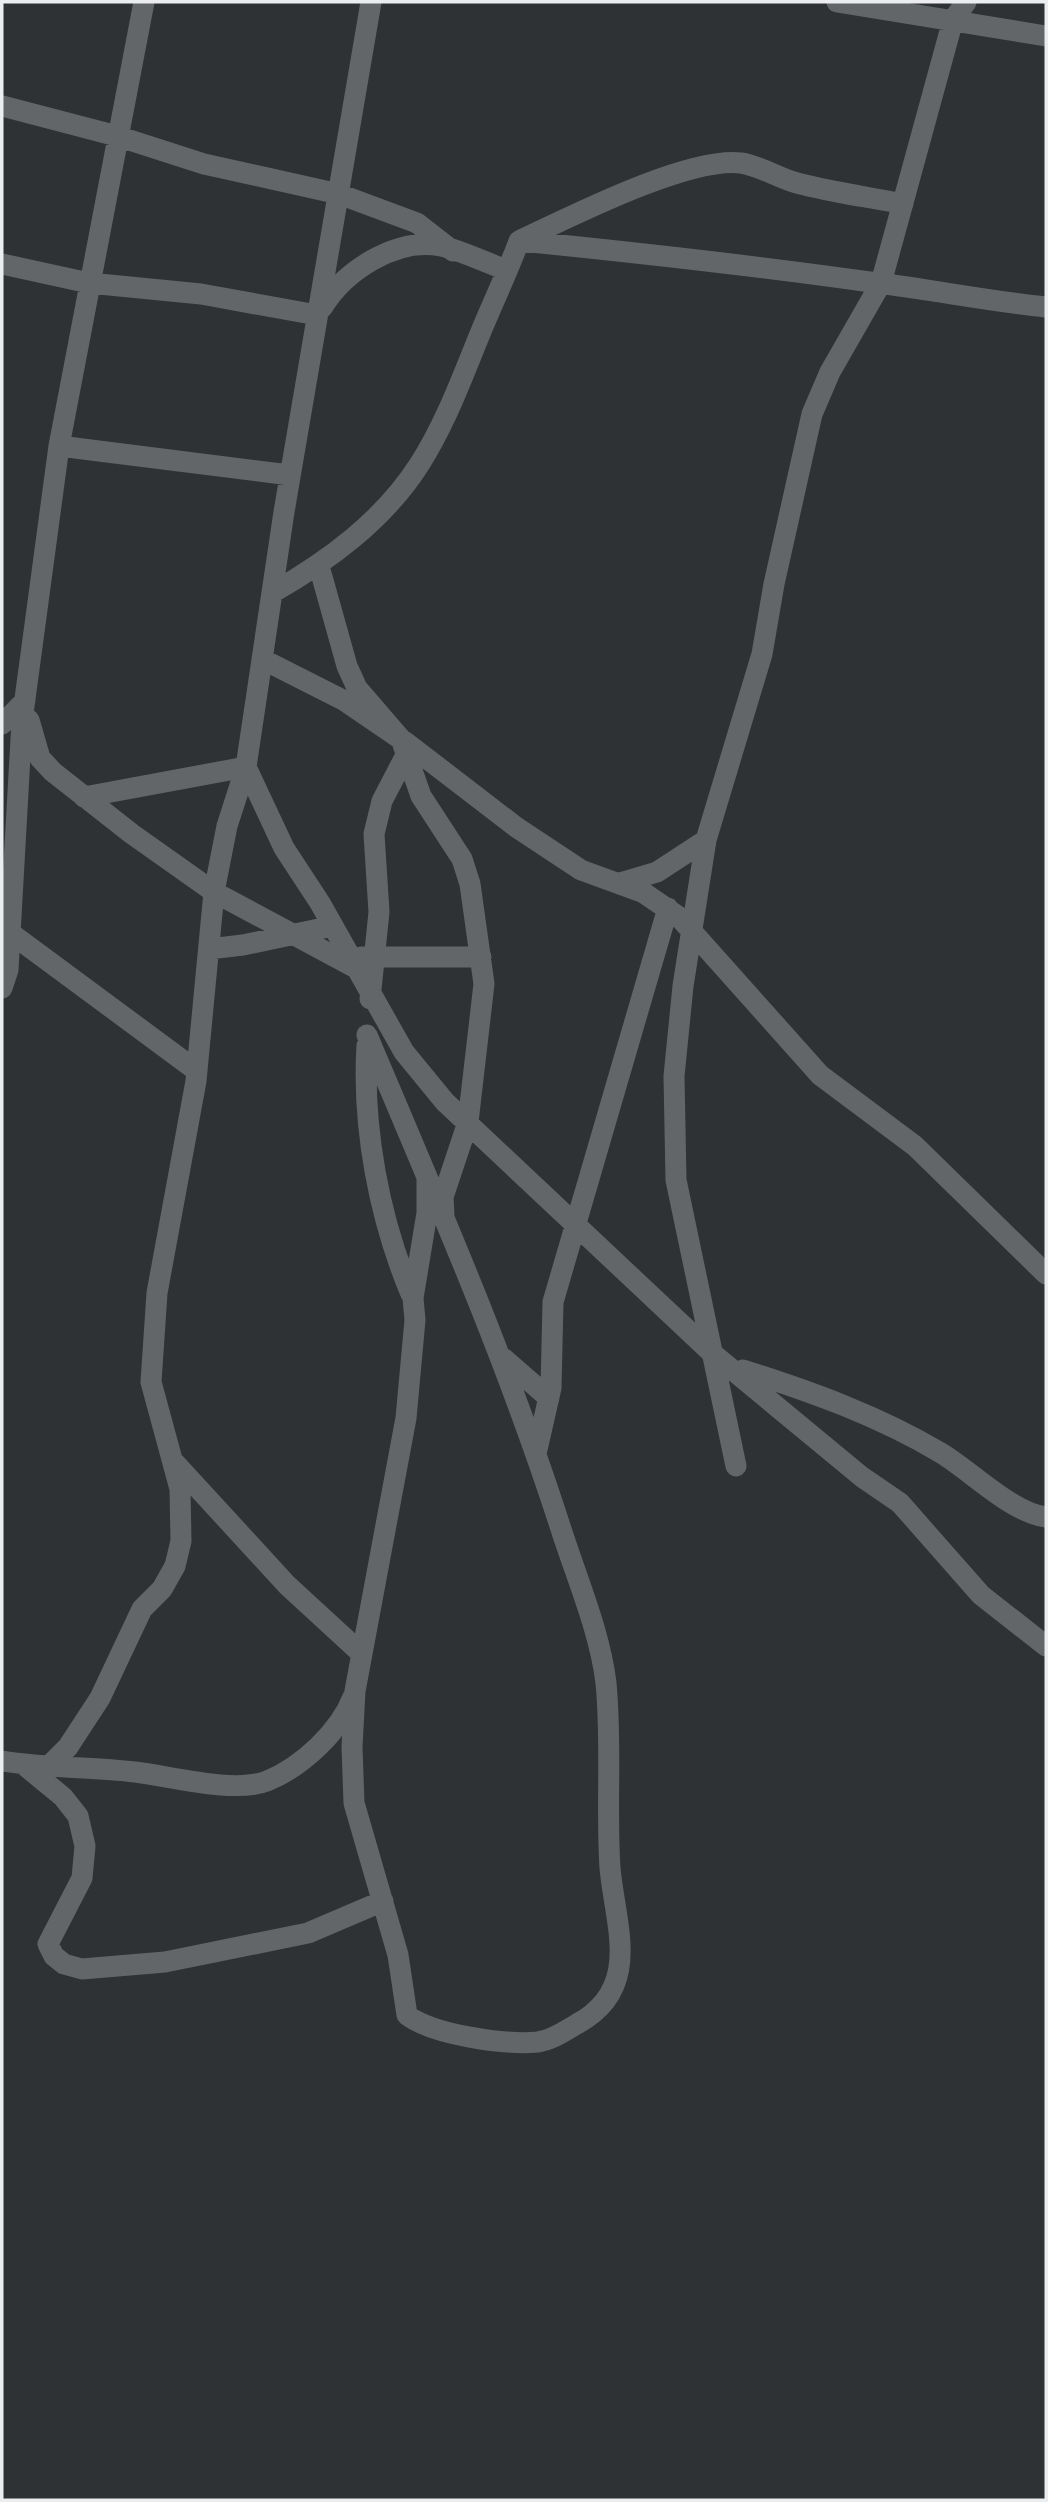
<svg xmlns="http://www.w3.org/2000/svg" width="1048" height="2502" font-family="Rubik,sans-serif">
<style>
.lines{fill:none;stroke-linecap:round;stroke-linejoin:round}
.street{stroke:#626669;stroke-width:21}
</style>
<rect width="100%" height="100%" fill="#2e3234"/>
<g class="lines">
<path class="street" d="M837,2L1046,36
M2,106L117,136L204,164L339,194L417,223L453,251
M521,241C640,253 758,266 877,283C934,290 989,301 1046,307
M2,264L89,283L201,294L317,315
M322,308C344,271 396,237 441,246C463,251 486,263 507,270
M59,446L290,475
M319,566L347,666L357,688L401,739L421,796L462,859L470,884L484,984L468,1122L443,1197L444,1215
M272,593C328,561 383,521 419,465C446,423 463,375 482,329C494,300 508,271 519,241C570,217 687,157 741,163C761,166 778,178 797,183C831,192 868,197 903,204
M262,659L345,701L408,744L516,827L581,870L644,893L679,917L820,1075L915,1146L1046,1274
M29,720L40,758L53,772L132,834L214,892L354,967
M2,724L25,701
M246,767L284,848L320,903L404,1052L445,1102L712,1353L862,1477L900,1503L981,1595L1046,1646
M84,797L246,767
M620,883L657,872L706,840
M9,932L197,1071
M209,949L243,945L333,926
M361,957H481
M2,988L8,970L22,721L59,446L144,2
M370,999L379,912L374,834L382,801L407,753
M367,1035C436,1198 507,1361 561,1529C577,1579 600,1632 606,1683C612,1745 606,1807 610,1868C615,1925 643,1988 577,2024C565,2031 552,2040 538,2042C505,2045 433,2035 407,2015L398,1955L354,1803L352,1747L355,1691L406,1418L415,1320L413,1298L427,1213V1179
M367,1045C362,1127 379,1218 411,1294
M503,1358L549,1398
M743,1370C812,1392 879,1416 941,1453C971,1471 1012,1513 1046,1517
M536,1454L551,1388L553,1302L668,908
M175,1463L287,1585L362,1654
M736,1466L676,1180L674,1076L683,986L706,840L762,654L774,584L812,414L830,372L881,283L953,20L966,2
M2,1761C46,1768 90,1767 135,1772C170,1776 234,1794 267,1781C302,1767 340,1731 353,1697
M23,1764L63,1797L78,1816L85,1846L82,1878L48,1944L54,1956L64,1964L82,1969L165,1962L308,1933L383,1901
M49,1766L68,1747L100,1698L142,1609L162,1589L175,1566L181,1541L180,1489L151,1382L157,1293L196,1081L214,892L227,826L246,767L284,512L371,2"/>
</g>
<rect width="1048" height="2502" fill="none" stroke="#ebedef" stroke-width="7"/>
</svg>
